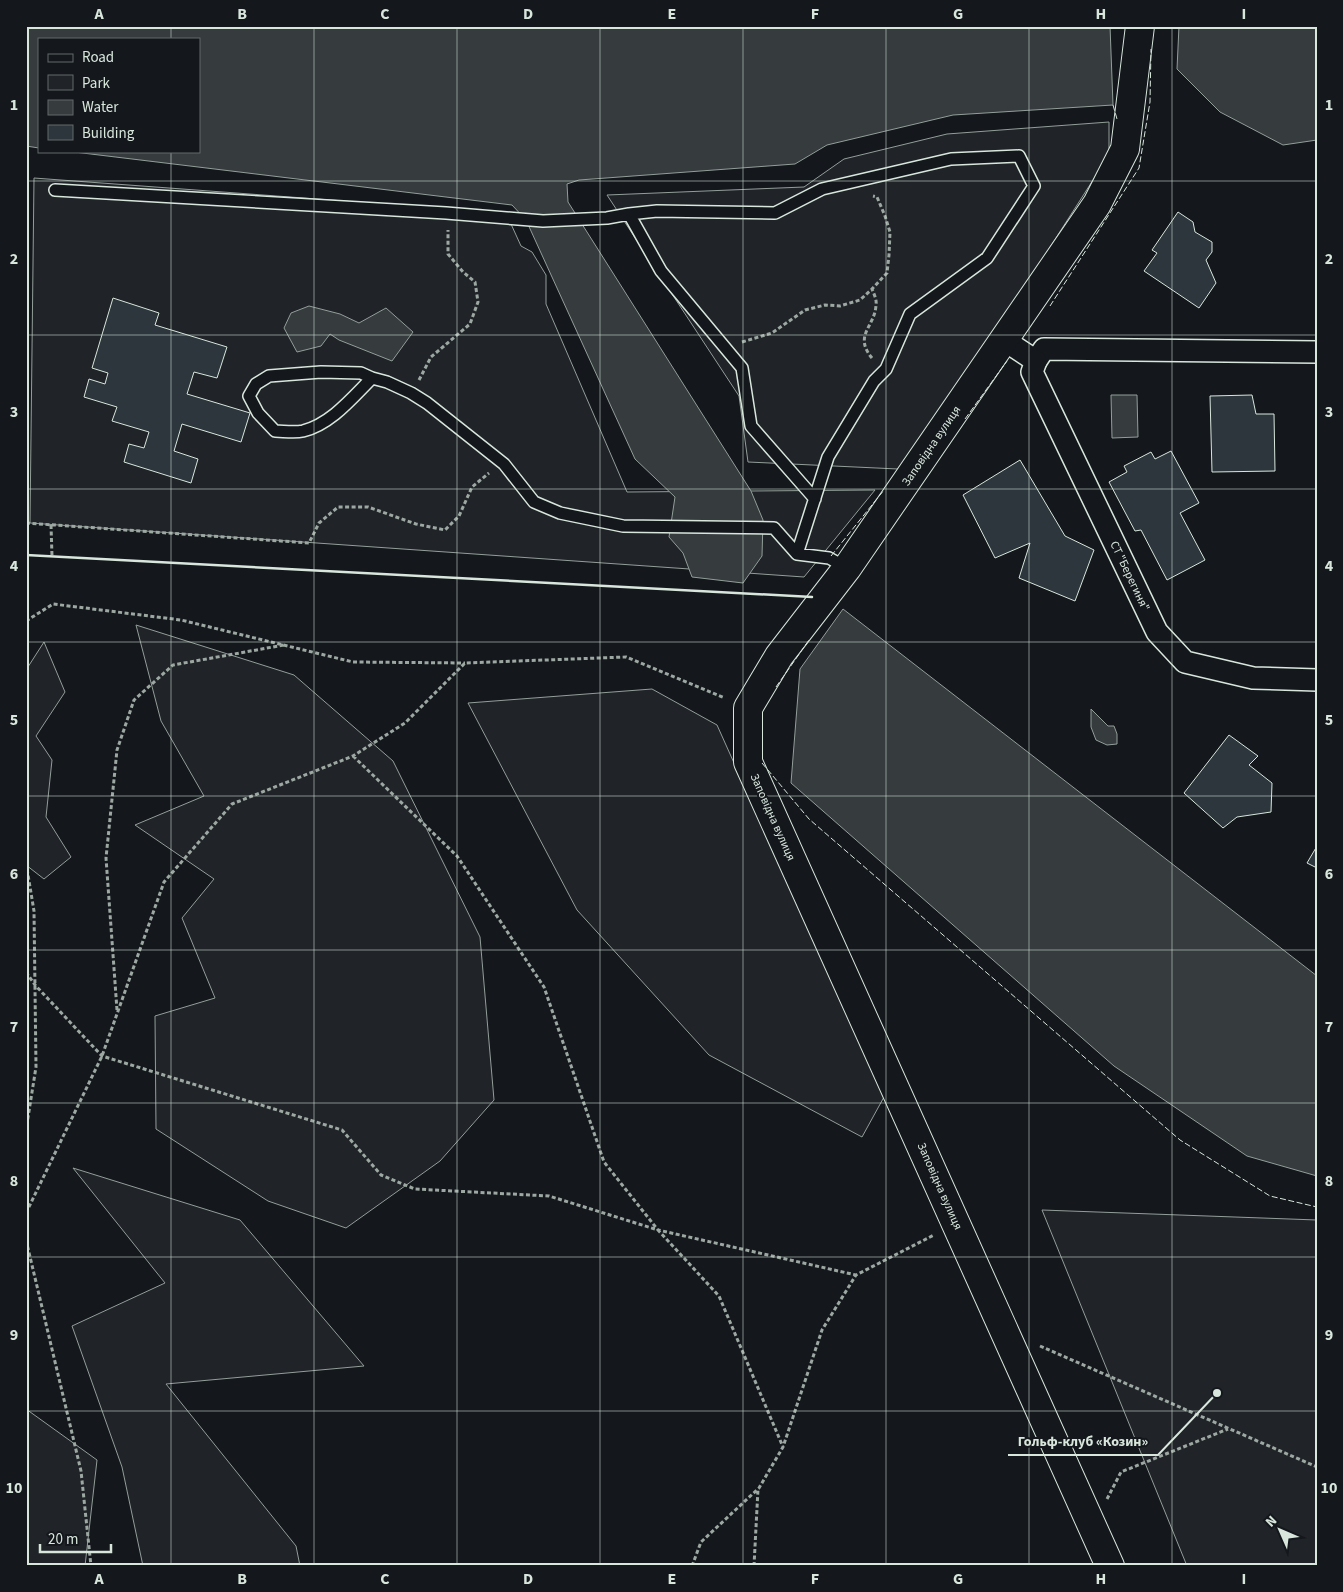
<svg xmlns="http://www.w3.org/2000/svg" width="1343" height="1592" font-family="'Source Sans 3',sans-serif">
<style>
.green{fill:#202428;stroke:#939e99}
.water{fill:#363b3e;stroke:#939e99}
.building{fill:#2c363c;stroke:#d8e6dc}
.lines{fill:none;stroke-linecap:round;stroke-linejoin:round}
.lane-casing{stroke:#d8e6dc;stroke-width:14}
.street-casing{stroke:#d8e6dc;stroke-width:24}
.secondary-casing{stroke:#d8e6dc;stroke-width:30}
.path{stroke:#9da8a2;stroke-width:3;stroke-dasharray:4 2.5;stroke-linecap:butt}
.lane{stroke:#14181c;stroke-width:11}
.street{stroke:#14181c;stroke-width:21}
.secondary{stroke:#14181c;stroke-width:28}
.fence{stroke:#d8e6dc;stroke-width:1;stroke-dasharray:6 2.5;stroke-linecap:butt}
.wall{stroke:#d8e6dc;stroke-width:2.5}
.grid{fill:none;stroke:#d8e6dc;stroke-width:1;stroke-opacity:0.55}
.labels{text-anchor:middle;stroke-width:4;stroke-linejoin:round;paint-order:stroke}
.street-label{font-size:12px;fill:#d8e6dc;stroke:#14181c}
.leader{fill:none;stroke:#d8e6dc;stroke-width:2}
.callout-dot{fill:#d8e6dc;stroke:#14181c;stroke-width:2}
.callout-label{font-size:14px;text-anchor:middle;font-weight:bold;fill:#d8e6dc;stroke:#14181c;stroke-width:4;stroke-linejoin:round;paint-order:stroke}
.neatline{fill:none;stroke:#d8e6dc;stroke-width:2}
.grid-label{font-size:16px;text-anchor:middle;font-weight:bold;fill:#d8e6dc}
</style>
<rect width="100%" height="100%" fill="#14181c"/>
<path class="green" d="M1109,122V155L983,352L898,469L748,462L739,396L607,195L804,187L844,159L947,134Z
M34,178L506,213L521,246L532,252L546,275V304L627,492L875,490L804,577L30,523Z
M136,625L294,675L393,761L480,937L494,1100L440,1161L346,1228L268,1201L156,1129L155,1016L215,998L182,918L214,879L135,825L204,796L161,721Z
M44,642L65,692L36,736L52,760L46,817L71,857L44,879L26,865V670Z
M652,689L717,725L884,1097L862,1137L709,1055L577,910L468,703Z
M73,1168L240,1220L364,1366L166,1384L296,1546L300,1566H143L122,1467L72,1326L165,1283Z
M1042,1210L1317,1220V1566H1187Z
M26,1409L97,1460L85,1566H26Z"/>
<path class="water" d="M26,26H1110L1113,105L953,115L827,145L795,164L579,180L567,184L568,202L751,491L763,520L762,556L743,583L692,577L683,553L669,537L675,497L635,459L526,220L512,205L66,151H199V39H39V148L26,146Z
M1179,26H1317V140L1283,145L1220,112L1177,69Z
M309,306L340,314L359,323L386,308L413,332L392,361L339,340L330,334L321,346L297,352L284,328L291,313Z
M1111,395H1137L1138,437L1112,438Z
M843,609L1317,976V1176L1247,1156L1114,1066L791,783L800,669Z
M1091,709L1108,726H1114L1117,734V744L1107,745L1096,740L1091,727Z"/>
<path class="building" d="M1178,212L1193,222L1195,232L1212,242V252L1206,260L1216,283L1199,308L1144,271L1157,253L1152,250Z
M113,298L159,313L155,325L227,347L217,378L194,372L187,394L250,413L241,442L182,424L174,451L198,459L191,483L124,462L129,444L144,448L149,432L112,421L117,407L84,397L89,379L105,384L108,373L92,368Z
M1252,395L1256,414H1274L1275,471L1212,472L1210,396Z
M1171,451L1199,503L1180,513L1205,560L1167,580L1141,530L1135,531L1109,482L1127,472L1124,466L1151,452L1155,459Z
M1020,460L1065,536L1094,550L1075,601L1019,578L1030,543L995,558L963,495Z
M1229,735L1258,756L1249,765L1272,783L1271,812L1237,817L1223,828L1184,793Z
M1317,846V868L1307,863Z"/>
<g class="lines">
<g class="lane-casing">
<path id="lane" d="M55,190L446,213L543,221L607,218L629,214
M372,378C352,398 331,424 303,431C294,433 283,431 275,431L258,413L249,396L256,384L269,376L321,372L361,373L372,378L387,382L411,393L427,403L504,464L534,502L560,513L623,526L774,528L797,554L829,558L847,568
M797,554L828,457L874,381L886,369L910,314L987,258L1034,186L1019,156L951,159L822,189L775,213L657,211L629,214L661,271L742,368L751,426L815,499"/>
</g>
<g class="street-casing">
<g id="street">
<path d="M1004,340L1036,361L1044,349L1317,352"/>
<path id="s1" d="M1036,361L1032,372L1157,632L1185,662L1253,678L1317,680"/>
</g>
</g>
<g class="secondary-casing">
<g id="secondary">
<path id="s2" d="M1110,1566L748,762V708L779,656L847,568L1097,204L1125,149L1140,26"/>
</g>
</g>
<path class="path" d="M742,342L772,333L805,310L825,305L840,306L860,300L872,289L887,273L889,255L890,232L885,216L877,197L873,196
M872,358C853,335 875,327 876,305C877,300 874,294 872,289
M419,380L431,357L470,324L478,302L475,282L463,272L448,254V230
M26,523L309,543L319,523L338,507H368L416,524L445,530L459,516L472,487L489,473
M51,525L52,556
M26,621L53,604L181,620L353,662L465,663
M353,756L457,856L544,987L604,1162L658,1230L856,1275
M26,863L34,911L36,1067L26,1130
M26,972L35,985L102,1056L342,1130L381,1175L415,1189L549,1196L658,1230L719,1296L783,1447
M117,1010L106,858L117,750L134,700L173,665L284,645
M26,1213L102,1056L164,882L232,804L353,756L405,723L465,663L626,657L725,698
M26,1240L81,1471L91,1566
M1040,1346L1317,1467
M1107,1499L1121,1472L1228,1429
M692,1566L701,1542L759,1488L783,1447L822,1330L856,1275L934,1235
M754,1566L758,1489"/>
<use href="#lane" class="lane"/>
<use href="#street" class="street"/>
<use href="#secondary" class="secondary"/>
<path class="fence" d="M1113,105L1117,119
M1050,306L1139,168L1150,102L1151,49
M965,419L1007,361
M831,556L884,490
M776,687L809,640
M762,763L809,819L1180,1140L1270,1196L1317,1207"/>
<path class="wall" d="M26,555L812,597"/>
</g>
<path class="grid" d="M171,26V39M314,26V1566M457,26V1566M600,26V1566M743,26V1566M886,26V1566M1029,26V1566M1172,26V1566M171,151V1566M26,181H1317M26,335H1317M26,489H1317M26,642H1317M26,796H1317M26,950H1317M26,1103H1317M26,1257H1317M26,1411H1317"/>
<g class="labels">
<g class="street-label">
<text dy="4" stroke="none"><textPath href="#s2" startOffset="1256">Заповідна вулиця</textPath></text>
<text dy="4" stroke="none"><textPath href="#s1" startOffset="238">СТ "Берегиня"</textPath></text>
<text transform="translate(773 817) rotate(66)" y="4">Заповідна вулиця</text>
<text transform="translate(940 1186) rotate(66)" y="4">Заповідна вулиця</text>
</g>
</g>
<path class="leader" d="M1217 1393L1158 1455H1008"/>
<circle class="callout-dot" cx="1217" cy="1393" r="5"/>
<g class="callout-label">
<text x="1083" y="1446">Гольф-клуб «Козин»</text>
</g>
<rect width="1343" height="1592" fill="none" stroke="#14181c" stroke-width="55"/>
<rect x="38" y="38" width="162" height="115" fill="#14181c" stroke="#626a69"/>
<rect x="48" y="54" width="25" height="8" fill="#14181c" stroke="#626a69"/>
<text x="82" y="62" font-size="15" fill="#d8e6dc">Road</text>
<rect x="48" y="75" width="25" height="15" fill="#202428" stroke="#626a69"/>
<text x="82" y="88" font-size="15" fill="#d8e6dc">Park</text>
<rect x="48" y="100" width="25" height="15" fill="#363b3e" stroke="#626a69"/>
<text x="82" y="112" font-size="15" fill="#d8e6dc">Water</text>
<rect x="48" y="125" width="25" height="15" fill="#2c363c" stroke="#626a69"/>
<text x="82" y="138" font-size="15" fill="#d8e6dc">Building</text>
<g transform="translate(1280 1530) rotate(315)" stroke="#14181c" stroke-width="4" paint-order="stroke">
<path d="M0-4L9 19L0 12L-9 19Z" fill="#d8e6dc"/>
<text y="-8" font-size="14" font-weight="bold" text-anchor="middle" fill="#d8e6dc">N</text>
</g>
<path d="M40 1544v8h71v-8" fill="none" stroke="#d8e6dc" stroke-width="2.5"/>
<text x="48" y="1544" font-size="15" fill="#d8e6dc" stroke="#14181c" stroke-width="4" paint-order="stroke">20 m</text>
<rect x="28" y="28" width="1288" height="1536" class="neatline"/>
<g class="grid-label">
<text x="99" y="19">A</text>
<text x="242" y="19">B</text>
<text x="385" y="19">C</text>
<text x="528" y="19">D</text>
<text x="672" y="19">E</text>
<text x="815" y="19">F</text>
<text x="958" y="19">G</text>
<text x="1101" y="19">H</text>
<text x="1244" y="19">I</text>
<text x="14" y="110">1</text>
<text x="1329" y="110">1</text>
<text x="14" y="264">2</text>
<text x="1329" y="264">2</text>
<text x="14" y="417">3</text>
<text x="1329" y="417">3</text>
<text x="14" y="571">4</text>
<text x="1329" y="571">4</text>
<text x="14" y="725">5</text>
<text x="1329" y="725">5</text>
<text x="14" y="879">6</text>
<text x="1329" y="879">6</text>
<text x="14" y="1032">7</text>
<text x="1329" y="1032">7</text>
<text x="14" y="1186">8</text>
<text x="1329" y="1186">8</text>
<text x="14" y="1340">9</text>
<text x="1329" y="1340">9</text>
<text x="14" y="1493">10</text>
<text x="1329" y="1493">10</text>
<text x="99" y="1584">A</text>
<text x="242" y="1584">B</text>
<text x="385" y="1584">C</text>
<text x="528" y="1584">D</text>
<text x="672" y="1584">E</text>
<text x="815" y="1584">F</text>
<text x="958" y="1584">G</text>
<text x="1101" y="1584">H</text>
<text x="1244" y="1584">I</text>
</g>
</svg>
